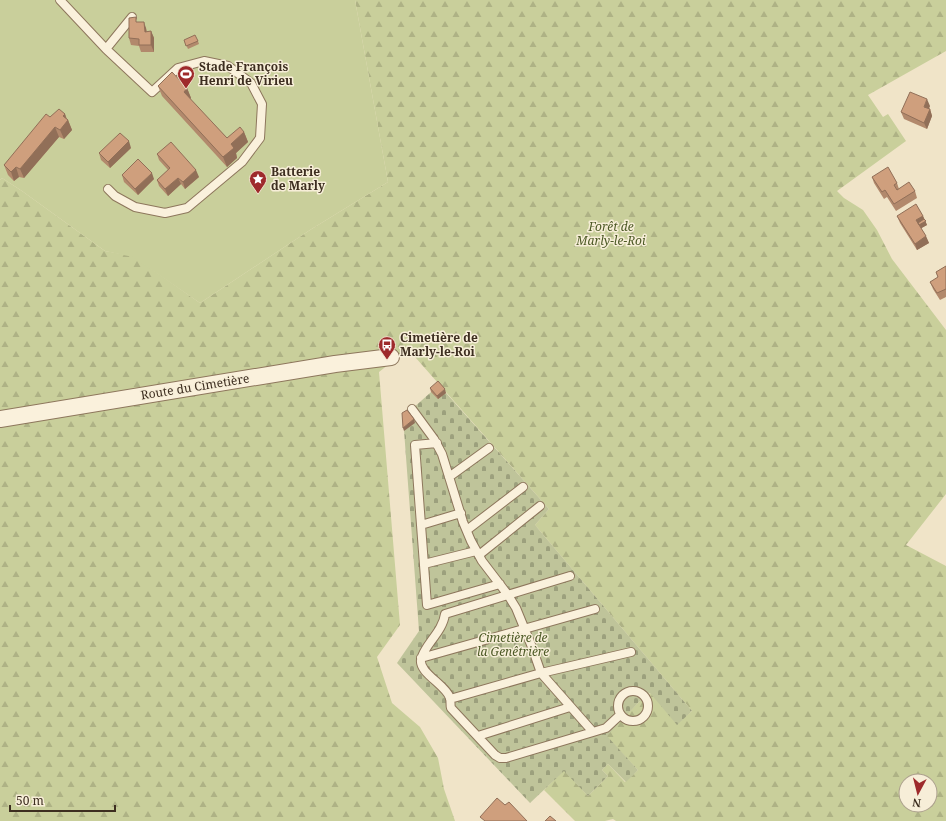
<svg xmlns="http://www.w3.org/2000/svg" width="946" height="821" font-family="'Noto Serif',serif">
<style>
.forest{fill:url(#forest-firs);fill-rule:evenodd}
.cemetery{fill:url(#cemetery-stones)}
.park{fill:#c9cf9b}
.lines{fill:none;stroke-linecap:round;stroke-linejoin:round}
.service-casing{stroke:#8d765c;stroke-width:10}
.minor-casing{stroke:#8d765c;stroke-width:18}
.service{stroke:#faf1dc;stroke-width:8}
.minor{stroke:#faf1dc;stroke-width:16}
.wall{fill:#b2896c}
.shaded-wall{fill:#916f58}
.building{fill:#cf9f7d;stroke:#916f58}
.labels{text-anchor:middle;stroke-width:3;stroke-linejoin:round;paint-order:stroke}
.poi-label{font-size:12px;font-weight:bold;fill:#3d2e20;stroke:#f7eed8;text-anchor:start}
.park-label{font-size:12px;font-style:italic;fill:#4d5a26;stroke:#f7eed8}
.street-label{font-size:12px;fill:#3d2e20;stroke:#f7eed8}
</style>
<defs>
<pattern id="forest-firs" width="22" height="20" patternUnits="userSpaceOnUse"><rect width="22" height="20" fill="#c9cf9b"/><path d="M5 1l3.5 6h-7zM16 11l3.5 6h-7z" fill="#aeb285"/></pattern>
<pattern id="cemetery-stones" width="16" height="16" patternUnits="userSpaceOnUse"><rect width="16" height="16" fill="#bfc49a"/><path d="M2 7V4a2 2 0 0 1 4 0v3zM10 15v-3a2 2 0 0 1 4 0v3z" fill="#9ca07d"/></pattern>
</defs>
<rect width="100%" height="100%" fill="#f0e4c8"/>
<path class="forest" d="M355,0H946V51L868,95L883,117L888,114L906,141L837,191L844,198L863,210L877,230L892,259L946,330V494L906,545L946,566V821H616L613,819L605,821H575L544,790L564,770L588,796L608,776L602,770L608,764L625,782L638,770L606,736L639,702L651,693L677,724L692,711L535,525L549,509L408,349L379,372L400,625L377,657L392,703L420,727L438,758L444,789L455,821H0V180L2,178L22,191L105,251L133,256L200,303L310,230L388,182ZM906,781H930V805H906Z"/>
<path class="cemetery" d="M439,385L549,509L535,525L692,711L677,725L650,693L639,702L607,736L638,770L626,782L608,764L602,770L608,776L588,796L564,771L530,803L397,663L419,631L403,417Z"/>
<path class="park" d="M0,0H355L388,182L310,230L200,303L133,257L105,251L22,191L2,178L0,180Z"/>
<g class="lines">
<g class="service-casing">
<path id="service" d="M60,0L106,49L152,92L178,68L204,61L228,66L251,83L262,104L260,138L242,162L187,208L165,213L135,207L115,196L108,189
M106,49L132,17
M412,409L434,439L442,454L463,522L471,541L482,561L508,595L516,608L532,647L541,673L593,732L506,758H500L495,755L451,708C450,705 451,701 450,698C446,685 419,673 421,660C423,646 443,632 445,614L570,576
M437,443L415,445L427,605L500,584
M449,477L489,448
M421,525L461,513
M467,530L523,487
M479,555L540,506
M424,564L476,551
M421,658L595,609
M618 706a15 15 0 1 1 30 0a15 15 0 1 1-30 0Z
M450,699L541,673L631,652
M593,732L606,728L620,715
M478,736L570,707"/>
</g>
<g class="minor-casing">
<path id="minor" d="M0,419L335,364L391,357"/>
</g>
<use href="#service" class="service"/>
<use href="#minor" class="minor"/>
</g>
<path class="wall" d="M137,22L146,28L147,32L151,31L154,38V52H141L139,46L131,45L129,38Z
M184,40L198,41L199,44L188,49Z
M158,86L187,88L191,98L190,99L227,138L244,132L248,142L236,153L237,158L227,167L162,96Z
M930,106L929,109H930L932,116L927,129L904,119L901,112Z
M65,114L67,119L68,120L72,130L64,139L59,137L24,178L19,177L14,181L8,175L4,165L50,117Z
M131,148L110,168L101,160L99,153Z
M157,154L199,177L185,189L181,184L168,196L159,186L157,180L168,170L159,160Z
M122,175L154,179L138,195L124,182Z
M872,177L897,183L899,189L915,191L917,198L896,211L887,197L884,199L874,183Z
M897,216H923L927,225L921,228L929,243L917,250L900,223Z
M946,266V297L940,300L933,289L930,282L938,278L936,272Z
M430,388L446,393L438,399L431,392Z"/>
<path class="shaded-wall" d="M144,22L146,28L147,38L145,32Z
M151,31L154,38V52L151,45Z
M187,88L191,98L188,101L184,92Z
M927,99L930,106L926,113L924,107Z
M930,109L932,116L927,129L924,123Z
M65,114L67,121L68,120L72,130L64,139L60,130L63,116Z
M55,127L59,137L24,178L20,169Z
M244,132L248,142L236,153L237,158L227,167L223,157L231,144Z
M129,141L131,148L110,168L108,162Z
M16,167L19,177L14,181L11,172Z
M196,170L199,177L185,189L183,182Z
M152,173L154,179L138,195L135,189Z
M178,178L181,184L168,196L165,189Z
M923,216L927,225L920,229L916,220Z
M926,236L929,243L917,250L915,244Z
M445,389L446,393L438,399L437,396Z
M414,419L415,423L404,431L403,428Z"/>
<path class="building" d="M136,17V22H144L145,32L151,31V45H139V39L129,38V18Z
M195,35L198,41L186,46L184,40Z
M172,72L187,88L184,92L227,138L240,127L244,132L231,144L234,148L223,157L158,86Z
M910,92L927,99L924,107L930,109L924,123L901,112Z
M59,109L65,114L63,116L68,120L60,130L55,127L20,169L16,167L11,172L4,165L46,114L50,117Z
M120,133L129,141L108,162L99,153Z
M171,142L196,170L183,182L178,178L165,189L157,180L170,168L157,154Z
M138,159L152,173L135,189L122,175Z
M888,167L897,183L894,185L897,190L909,182L915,191L894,204L885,190L882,192L872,177Z
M916,204L923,216L916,220L926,236L915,244L897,216Z
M924,219L926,221L919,225L918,223Z
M946,266V289L937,293L930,282L938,277L936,272Z
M438,381L445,389L437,396L430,388Z
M407,410L414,419L403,428L402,413Z
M497,798L505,805L509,802L527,821H485L480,817Z
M550,816L556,821H545Z"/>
<defs>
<g id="stadium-pin" transform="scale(0.9)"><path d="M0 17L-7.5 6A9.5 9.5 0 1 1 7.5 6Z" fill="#9e2a2b" stroke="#f7eed8"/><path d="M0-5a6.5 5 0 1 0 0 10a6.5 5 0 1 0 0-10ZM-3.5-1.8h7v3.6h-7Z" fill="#fff"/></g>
<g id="sight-pin" transform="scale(0.9)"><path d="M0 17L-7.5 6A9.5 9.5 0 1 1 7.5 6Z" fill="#9e2a2b" stroke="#f7eed8"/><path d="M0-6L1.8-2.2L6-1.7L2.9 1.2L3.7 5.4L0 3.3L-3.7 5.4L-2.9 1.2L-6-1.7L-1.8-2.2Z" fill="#fff"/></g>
<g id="bus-pin" transform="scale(0.9)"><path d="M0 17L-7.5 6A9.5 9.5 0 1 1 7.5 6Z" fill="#9e2a2b" stroke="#f7eed8"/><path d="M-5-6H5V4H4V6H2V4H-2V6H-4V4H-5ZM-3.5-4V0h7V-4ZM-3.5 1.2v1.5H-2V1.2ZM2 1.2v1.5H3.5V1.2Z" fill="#fff"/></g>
</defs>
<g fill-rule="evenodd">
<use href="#stadium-pin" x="186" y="74"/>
<use href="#sight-pin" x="258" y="179"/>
<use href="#bus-pin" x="387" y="345"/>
</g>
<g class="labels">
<g class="poi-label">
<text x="199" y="71">Stade François<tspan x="199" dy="14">Henri de Virieu</tspan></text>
<text x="271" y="176">Batterie<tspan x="271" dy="14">de Marly</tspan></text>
<text x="400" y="342">Cimetière de<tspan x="400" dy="14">Marly-le-Roi</tspan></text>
</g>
<g class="park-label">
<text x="611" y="231">Forêt de<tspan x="611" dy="14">Marly-le-Roi</tspan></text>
<text x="513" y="642">Cimetière de<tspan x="513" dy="14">la Genêtrière</tspan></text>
</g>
<g class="street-label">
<text transform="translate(195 387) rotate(-9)" y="4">Route du Cimetière</text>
</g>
</g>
<g transform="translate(918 793) rotate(187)"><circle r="19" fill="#f7eed8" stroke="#ada18e"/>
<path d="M0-3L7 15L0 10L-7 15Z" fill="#9e2a2b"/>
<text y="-6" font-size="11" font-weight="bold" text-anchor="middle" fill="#3d2e20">N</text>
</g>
<path d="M10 805v6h105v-6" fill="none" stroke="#3d2e20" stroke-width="2"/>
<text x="16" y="805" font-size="12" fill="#3d2e20" stroke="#f7eed8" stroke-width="3" paint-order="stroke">50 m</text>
</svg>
